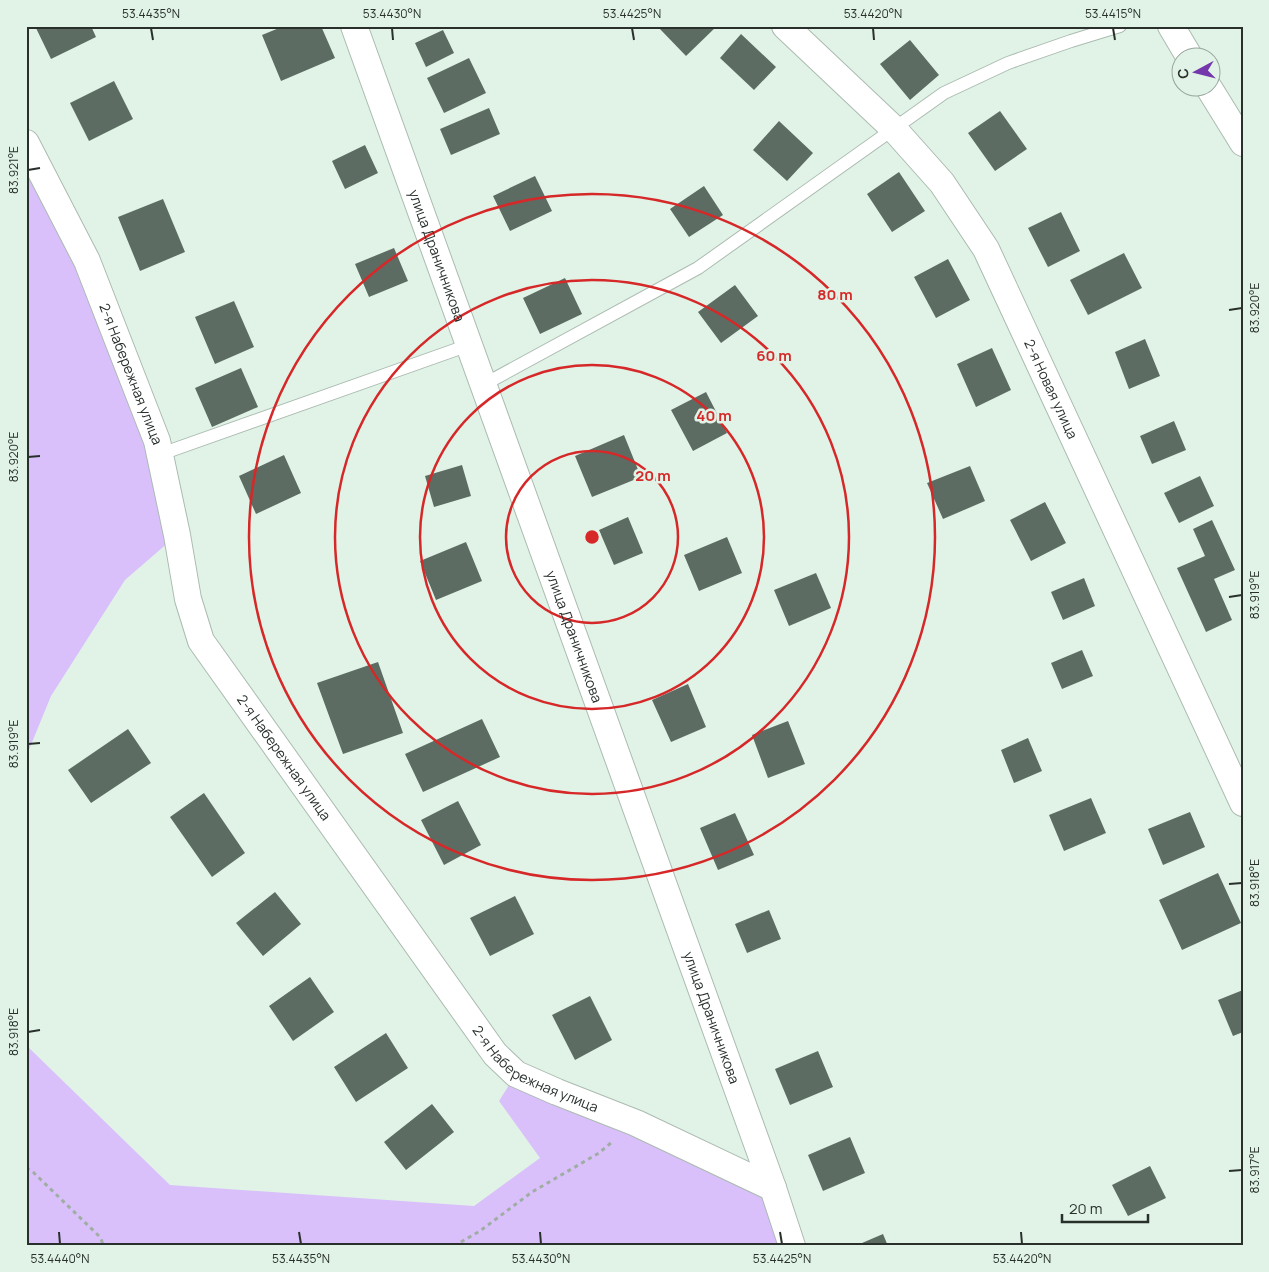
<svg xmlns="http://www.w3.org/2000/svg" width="1269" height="1272" font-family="Manrope,sans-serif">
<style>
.green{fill:#d9c0fa}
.building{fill:#5d6c62}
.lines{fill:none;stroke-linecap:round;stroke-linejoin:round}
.lane-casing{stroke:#abbbb1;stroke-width:14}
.street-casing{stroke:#abbbb1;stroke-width:28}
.path{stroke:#9fada3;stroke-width:3;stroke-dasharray:4 4;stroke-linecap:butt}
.lane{stroke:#fff;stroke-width:12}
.street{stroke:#fff;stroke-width:26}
.ticks{fill:none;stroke:#29302c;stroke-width:2}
.ring{fill:none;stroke:#d62828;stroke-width:2.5}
.labels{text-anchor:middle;stroke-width:5;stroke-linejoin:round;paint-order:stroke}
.street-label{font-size:14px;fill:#29302c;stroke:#e1f3e7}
.centre{fill:#d62828;stroke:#e1f3e7;stroke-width:2.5}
.ring-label{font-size:15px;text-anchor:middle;font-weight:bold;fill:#d62828;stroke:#e1f3e7;stroke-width:5;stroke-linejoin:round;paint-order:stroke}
.neatline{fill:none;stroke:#29302c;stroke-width:2}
.ticks-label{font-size:12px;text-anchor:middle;fill:#29302c}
</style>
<rect width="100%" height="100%" fill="#e1f3e7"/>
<path class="green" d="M26,143L87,261L177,535L125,580L51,696L26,757Z
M26,1045L170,1185L474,1206L540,1158L499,1101L516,1074L773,1188L792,1246H26Z"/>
<path class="building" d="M35,26H91L96,37L51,59Z
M284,26H321L335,58L281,81L262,35Z
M661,26H717L686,56L659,28Z
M443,30L454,53L426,67L415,43Z
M741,34L776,67L754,90L720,58Z
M910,40L939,75L910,100L880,64Z
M469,58L486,93L444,113L427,78Z
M114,81L133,119L89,141L70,103Z
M489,108L500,134L451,155L440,129Z
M1000,111L1027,149L995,171L968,133Z
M779,121L813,153L787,181L753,150Z
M365,145L378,173L345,189L332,161Z
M899,172L925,211L892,232L867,194Z
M535,176L552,211L510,231L493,196Z
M704,186L723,215L689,237L670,209Z
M163,199L185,252L140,271L118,217Z
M1061,212L1080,251L1048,267L1028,228Z
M394,248L408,281L369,297L355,264Z
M1124,253L1142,288L1088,315L1070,280Z
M948,259L970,300L936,318L914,277Z
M565,278L582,314L540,334L523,298Z
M735,285L758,316L721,343L698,312Z
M234,301L254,347L215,364L195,317Z
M1145,339L1160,376L1129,389L1115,352Z
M992,348L1011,390L976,407L957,364Z
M241,368L258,407L212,427L195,388Z
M706,392L727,433L693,451L671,410Z
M1174,421L1186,450L1152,464L1140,436Z
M624,435L641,477L592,497L575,456Z
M284,455L301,493L256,514L239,476Z
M462,465L471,496L434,507L425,476Z
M970,466L985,501L943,519L927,483Z
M1200,476L1214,506L1179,523L1164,493Z
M1045,502L1066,543L1031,561L1010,520Z
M628,517L643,553L614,565L599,530Z
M1212,520L1235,570L1214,579L1232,620L1206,632L1177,568L1205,556L1193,529Z
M727,537L742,573L699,591L684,555Z
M466,542L482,581L436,600L420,561Z
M816,573L831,608L789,626L774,590Z
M1084,578L1095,606L1063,620L1051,592Z
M1082,650L1093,676L1062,689L1051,663Z
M378,662L403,733L343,754L317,683Z
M688,684L706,727L671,742L652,700Z
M482,719L500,757L423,792L405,754Z
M788,721L805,764L768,778L752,735Z
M128,729L151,763L91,803L68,770Z
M1028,738L1042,771L1014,783L1001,750Z
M204,793L245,853L212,877L170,817Z
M1091,798L1106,833L1064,851L1049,815Z
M458,801L481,845L444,865L421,820Z
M1190,812L1205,847L1163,865L1148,829Z
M735,813L754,855L718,870L700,828Z
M1218,873L1241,923L1182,950L1159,900Z
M275,892L301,924L263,956L236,923Z
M515,896L534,934L490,956L470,918Z
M769,910L781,939L747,953L735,924Z
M310,977L334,1012L293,1041L269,1006Z
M1243,990V1032L1233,1036L1218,1000Z
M590,996L612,1040L575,1060L552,1015Z
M386,1033L408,1068L356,1102L334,1067Z
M818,1051L833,1087L790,1105L775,1069Z
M432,1104L454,1132L406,1170L384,1142Z
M850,1137L865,1173L823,1191L808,1155Z
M1150,1166L1166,1198L1128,1216L1112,1185Z
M883,1234L888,1246H855Z"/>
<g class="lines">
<g class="lane-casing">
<path id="lane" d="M483,385L698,268L944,93L1008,63L1071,41L1120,26
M161,454L469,345"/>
</g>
<g class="street-casing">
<g id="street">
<path id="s1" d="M354,26L773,1188L792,1246"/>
<path id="s2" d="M785,26L893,128L942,183L986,249L1243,803"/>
<path d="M1171,26L1190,58"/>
<path d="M1209,88L1243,143"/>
<path id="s3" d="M26,143L87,261L157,441L177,535L188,599L201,641L495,1054L516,1074L557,1092L636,1123L773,1188"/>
</g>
</g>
<path class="path" d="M26,1168L33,1172L100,1237L104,1246
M454,1246L480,1231L532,1192L599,1153L612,1142"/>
<use href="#lane" class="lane"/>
<use href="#street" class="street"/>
</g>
<path class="ticks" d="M151,28L153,40M392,28L393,40M632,28L634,40M873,28L874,40M1113,28L1115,40M28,170L40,168M1229,310L1242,308M28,457L40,456M1229,597L1242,595M28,744L40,743M1229,884L1242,883M28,1032L40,1030M1229,1171L1242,1170M59,1232L60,1244M299,1232L301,1244M540,1232L541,1244M780,1232L782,1244M1021,1232L1022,1244"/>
<g class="ring">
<circle cx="592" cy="537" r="86"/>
<circle cx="592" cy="537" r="172"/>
<circle cx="592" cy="537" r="257"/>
<circle cx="592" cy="537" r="343"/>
</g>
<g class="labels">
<g class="street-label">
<text dy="5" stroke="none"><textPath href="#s1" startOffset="244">улица Драничникова</textPath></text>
<text dy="5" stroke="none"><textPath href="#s3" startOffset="254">2-я Набережная улица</textPath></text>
<text dy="5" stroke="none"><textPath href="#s2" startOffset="456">2-я Новая улица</textPath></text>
<text dy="5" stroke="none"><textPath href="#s1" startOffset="649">улица Драничникова</textPath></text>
<text dy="5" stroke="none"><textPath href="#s3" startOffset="674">2-я Набережная улица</textPath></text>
<text dy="5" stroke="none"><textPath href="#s1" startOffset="1054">улица Драничникова</textPath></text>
<text dy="5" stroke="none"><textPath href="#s3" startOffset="1080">2-я Набережная улица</textPath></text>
</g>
</g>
<circle cx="592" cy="537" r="8" class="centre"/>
<g class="ring-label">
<text x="835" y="300">80 m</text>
<text x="774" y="361">60 m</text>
<text x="714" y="421">40 m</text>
<text x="653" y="481">20 m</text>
</g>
<rect width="1269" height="1272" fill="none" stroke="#e1f3e7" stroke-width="55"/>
<g transform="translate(1196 72) rotate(263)"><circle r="24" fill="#e1f3e7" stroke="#97a59c"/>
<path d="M0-4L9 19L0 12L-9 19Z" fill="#7437ac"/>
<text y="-8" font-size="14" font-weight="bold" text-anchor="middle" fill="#29302c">С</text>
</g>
<path d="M1062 1214v8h86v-8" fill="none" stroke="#29302c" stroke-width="2.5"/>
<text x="1069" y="1214" font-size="15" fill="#29302c" stroke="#e1f3e7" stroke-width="4" paint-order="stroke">20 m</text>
<rect x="28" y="28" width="1214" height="1216" class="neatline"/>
<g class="ticks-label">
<text x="151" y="18">53.4435°N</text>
<text x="392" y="18">53.4430°N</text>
<text x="632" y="18">53.4425°N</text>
<text x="873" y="18">53.4420°N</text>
<text x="1113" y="18">53.4415°N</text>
<text transform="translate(14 170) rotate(-90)" y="4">83.921°E</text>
<text transform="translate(1255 308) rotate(-90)" y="4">83.920°E</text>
<text transform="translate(14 457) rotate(-90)" y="4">83.920°E</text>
<text transform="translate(1255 595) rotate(-90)" y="4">83.919°E</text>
<text transform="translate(14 744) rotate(-90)" y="4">83.919°E</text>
<text transform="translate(1255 883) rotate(-90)" y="4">83.918°E</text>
<text transform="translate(14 1032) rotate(-90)" y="4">83.918°E</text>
<text transform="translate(1255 1170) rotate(-90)" y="4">83.917°E</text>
<text x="60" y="1263">53.4440°N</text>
<text x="301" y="1263">53.4435°N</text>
<text x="541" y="1263">53.4430°N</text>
<text x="782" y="1263">53.4425°N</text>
<text x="1022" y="1263">53.4420°N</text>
</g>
</svg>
